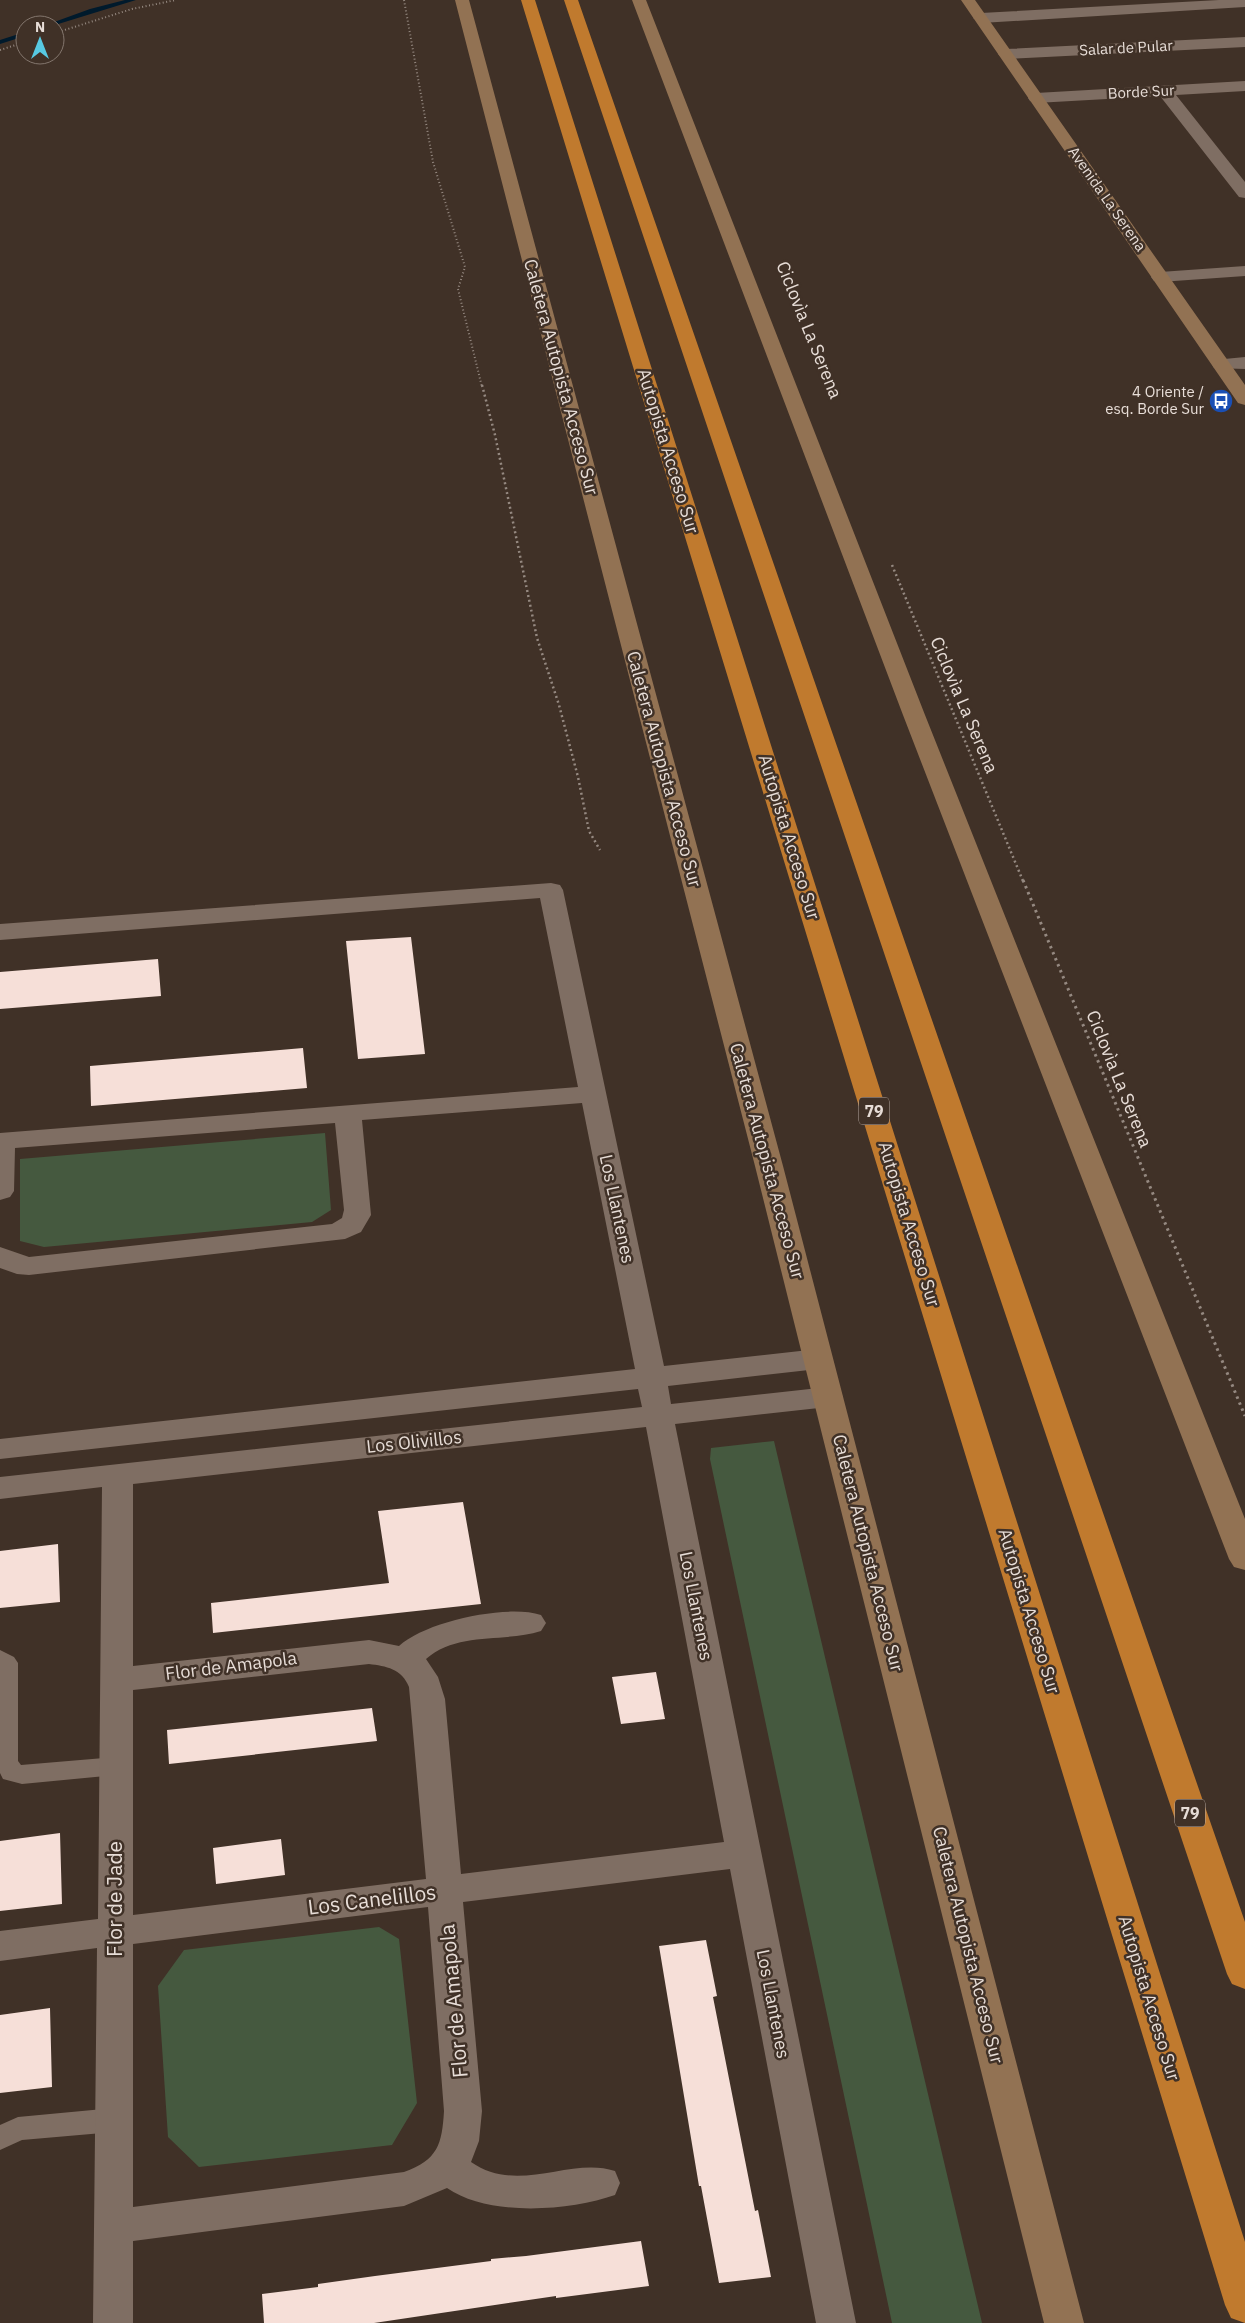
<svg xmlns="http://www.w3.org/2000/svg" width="1245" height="2323" font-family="'IBM Plex Sans',sans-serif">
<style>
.green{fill:#45593f}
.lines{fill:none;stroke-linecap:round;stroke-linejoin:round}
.stream{fill:#001a2c;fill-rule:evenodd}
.building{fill:#f6dfd8}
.path-far2{stroke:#958981;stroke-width:2;stroke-dasharray:1 2.5;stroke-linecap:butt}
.path-far1{stroke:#958981;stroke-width:2.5;stroke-dasharray:2 3;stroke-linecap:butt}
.path{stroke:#958981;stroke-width:3;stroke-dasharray:2.5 4;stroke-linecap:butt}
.lane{fill:#7f6e63;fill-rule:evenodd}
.street{fill:#7f6e63;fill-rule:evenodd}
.secondary{fill:#927253;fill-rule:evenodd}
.highway{fill:#c07a2e;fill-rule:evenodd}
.labels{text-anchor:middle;stroke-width:5;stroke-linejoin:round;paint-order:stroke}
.far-street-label{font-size:15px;fill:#e7ddd7;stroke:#403127}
.far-poi-label{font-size:15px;fill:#e7ddd7;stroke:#403127;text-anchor:end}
.shield{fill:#403127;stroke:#b5a9a2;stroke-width:1}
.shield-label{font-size:16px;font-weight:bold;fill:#e7ddd7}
.street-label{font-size:18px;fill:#e7ddd7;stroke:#403127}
.near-street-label{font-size:21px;fill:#e7ddd7;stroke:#403127}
</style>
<rect width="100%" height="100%" fill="#403127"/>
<path class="green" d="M325,1133L331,1210L312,1222L44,1247L20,1241V1159Z
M774,1441L982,2323H892L710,1459L711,1448Z
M379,1927L399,1939L417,2103L392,2145L199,2167L168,2137L158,1986L184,1950Z"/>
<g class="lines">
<path class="stream" d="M125,0H136L55,25H46L90,9Z
M25,32V36L0,44V40Z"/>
</g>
<path class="building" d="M411,937L425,1054L358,1059L346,941Z
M158,959L161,996L0,1009V972Z
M303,1048L307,1088L91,1106L90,1066Z
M463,1502L481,1604L213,1633L211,1603L389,1583L378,1511Z
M58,1544L60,1602L0,1608V1551Z
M656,1672L665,1719L621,1724L612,1677Z
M372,1708L377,1741L169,1764L167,1730Z
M60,1833L62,1904L0,1911V1841Z
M281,1839L285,1875L216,1884L213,1848Z
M706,1940L717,1996L713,1997L755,2211L758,2210L771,2277L719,2283L701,2186H699L659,1946Z
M50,2008L52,2087L0,2093V2015Z
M641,2241L649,2286L556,2298V2296L374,2323H264L262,2294L318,2287V2284L375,2276L491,2261V2259L526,2256Z"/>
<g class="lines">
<path class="path-far2" d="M404,0L433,162L465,267L458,289L482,387
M55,33L132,9L176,0
M0,50L25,42"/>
<path class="path-far1" d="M482,385L495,435L537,638L559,705L578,777L589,831L600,850
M892,565L1023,881"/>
<path class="path" d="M1023,880L1245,1416"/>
<path class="lane" d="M0,1650L14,1657L18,1663V1761L21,1765L116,1757L125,1759L128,1766L125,1773L116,1775L22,1784L3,1779L0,1773Z
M114,2108L124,2112L128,2120L124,2128L114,2132L22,2140L0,2150V2125L18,2117Z"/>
<path class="street" d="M1219,0H1245V7L981,23L973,18L981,13Z
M1245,37V47L1006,59L1001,57L998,54L1001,51L1006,49Z
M1245,81V91L1176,95L1245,182V198L1239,197L1160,96L1036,103L1030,101L1028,98L1030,95L1036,93Z
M1245,266V276L1160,282L1154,281L1151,277L1154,273L1160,272Z
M1245,357V369L1214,368L1212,364L1214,360Z
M551,883L560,885L563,890L664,1366L818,1349L828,1352L833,1359L828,1366L818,1369L668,1386L671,1404L828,1387L839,1390L843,1397L839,1404L828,1407L675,1424L856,2323H816L730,1869L463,1902L482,2111L479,2141L471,2162C518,2195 571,2156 615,2171L620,2183L615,2195C569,2211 489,2217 447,2188L404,2206L133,2241V2323H93L97,1948L0,1961V1931L98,1919L102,1487L0,1499V1477L642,1407L638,1389L0,1459V1439L635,1369L582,1103L362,1120L371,1215L361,1232L345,1239L29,1275L17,1274L0,1268V1247L29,1257L332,1224L342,1218L344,1210L335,1123L15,1148L14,1191L10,1197L0,1200V1133L578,1087L540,898L0,940V924ZM646,1427L724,1842L461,1874L445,1699L438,1677L426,1659C458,1631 504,1643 541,1631L546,1623L541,1615C507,1604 426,1621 399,1646L369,1640L133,1666V1484ZM369,1664C386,1666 402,1669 409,1687L426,1879L133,1915V1690ZM428,1907L444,2111C442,2144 438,2160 404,2172L133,2207V1944Z"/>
<path class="secondary" d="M455,0H469L783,1166L1084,2323H1044L755,1166Z
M632,0H646L925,715L1245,1519V1570L1234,1567L1229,1559L903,715Z
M961,0H975L1245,385V405L1238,403Z"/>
<path class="highway" d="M521,0H535L1245,2242V2323L1231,2318L1225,2305Z
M564,0H578L1245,1922V1989L1232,1984L1227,1974Z"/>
</g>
<defs>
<g id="bus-disc" transform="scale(1.25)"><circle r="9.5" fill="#1a4fb4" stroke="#403127"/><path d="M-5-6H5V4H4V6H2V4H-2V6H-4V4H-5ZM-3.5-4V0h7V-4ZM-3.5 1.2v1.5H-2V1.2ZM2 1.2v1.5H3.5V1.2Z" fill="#fff"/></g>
</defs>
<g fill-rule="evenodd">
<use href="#bus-disc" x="1221" y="401"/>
</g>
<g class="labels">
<g class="far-street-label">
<text transform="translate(1126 48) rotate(-3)" y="5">Salar de Pular</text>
<text transform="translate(1141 92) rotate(-3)" y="5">Borde Sur</text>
<text transform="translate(1107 199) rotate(55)" y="5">Avenida La Serena</text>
</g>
<g class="far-poi-label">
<text x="1204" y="397">4 Oriente /<tspan x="1204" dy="17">esq. Borde Sur</tspan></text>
</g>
<g class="shield">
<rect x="859" y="1097.5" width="30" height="27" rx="4"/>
<rect x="1175" y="1799.5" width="30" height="27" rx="4"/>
</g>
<g class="shield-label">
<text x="874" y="1117">79</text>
<text x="1190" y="1819">79</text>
</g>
<g class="street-label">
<text transform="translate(809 330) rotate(68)" y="6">Ciclovìa La Serena</text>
<text transform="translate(561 377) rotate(75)" y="6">Caletera Autopista Acceso Sur</text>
<text transform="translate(668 451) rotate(73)" y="6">Autopista Acceso Sur</text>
<text transform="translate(964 705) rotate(67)" y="6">Ciclovìa La Serena</text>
<text transform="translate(664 769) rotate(75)" y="6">Caletera Autopista Acceso Sur</text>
<text transform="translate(789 837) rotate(73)" y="6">Autopista Acceso Sur</text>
<text transform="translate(1119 1079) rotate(68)" y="6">Ciclovìa La Serena</text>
<text transform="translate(767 1161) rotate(75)" y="6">Caletera Autopista Acceso Sur</text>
<text transform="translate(617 1209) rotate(78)" y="6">Los Llantenes</text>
<text transform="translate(909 1224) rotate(73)" y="6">Autopista Acceso Sur</text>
<text transform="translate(414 1442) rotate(-6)" y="6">Los Olivillos</text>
<text transform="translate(868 1553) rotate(76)" y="6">Caletera Autopista Acceso Sur</text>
<text transform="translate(696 1606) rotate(79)" y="6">Los Llantenes</text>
<text transform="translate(1029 1611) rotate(73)" y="6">Autopista Acceso Sur</text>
<text transform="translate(231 1666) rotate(-7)" y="6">Flor de Amapola</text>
<text transform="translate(968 1945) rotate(76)" y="6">Caletera Autopista Acceso Sur</text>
<text transform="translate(1149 1998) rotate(73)" y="6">Autopista Acceso Sur</text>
<text transform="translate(773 2004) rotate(79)" y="6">Los Llantenes</text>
</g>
<g class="near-street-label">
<text transform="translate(115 1899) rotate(-90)" y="7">Flor de Jade</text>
<text transform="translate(372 1900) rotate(-7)" y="7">Los Canelillos</text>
<text transform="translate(454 2001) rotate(-95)" y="7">Flor de Amapola</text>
</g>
</g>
<g transform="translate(40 40)"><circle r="24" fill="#403127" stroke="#83766d"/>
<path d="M0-4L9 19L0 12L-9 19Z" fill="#57c9e2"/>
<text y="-8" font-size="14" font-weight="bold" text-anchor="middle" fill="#e7ddd7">N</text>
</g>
</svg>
